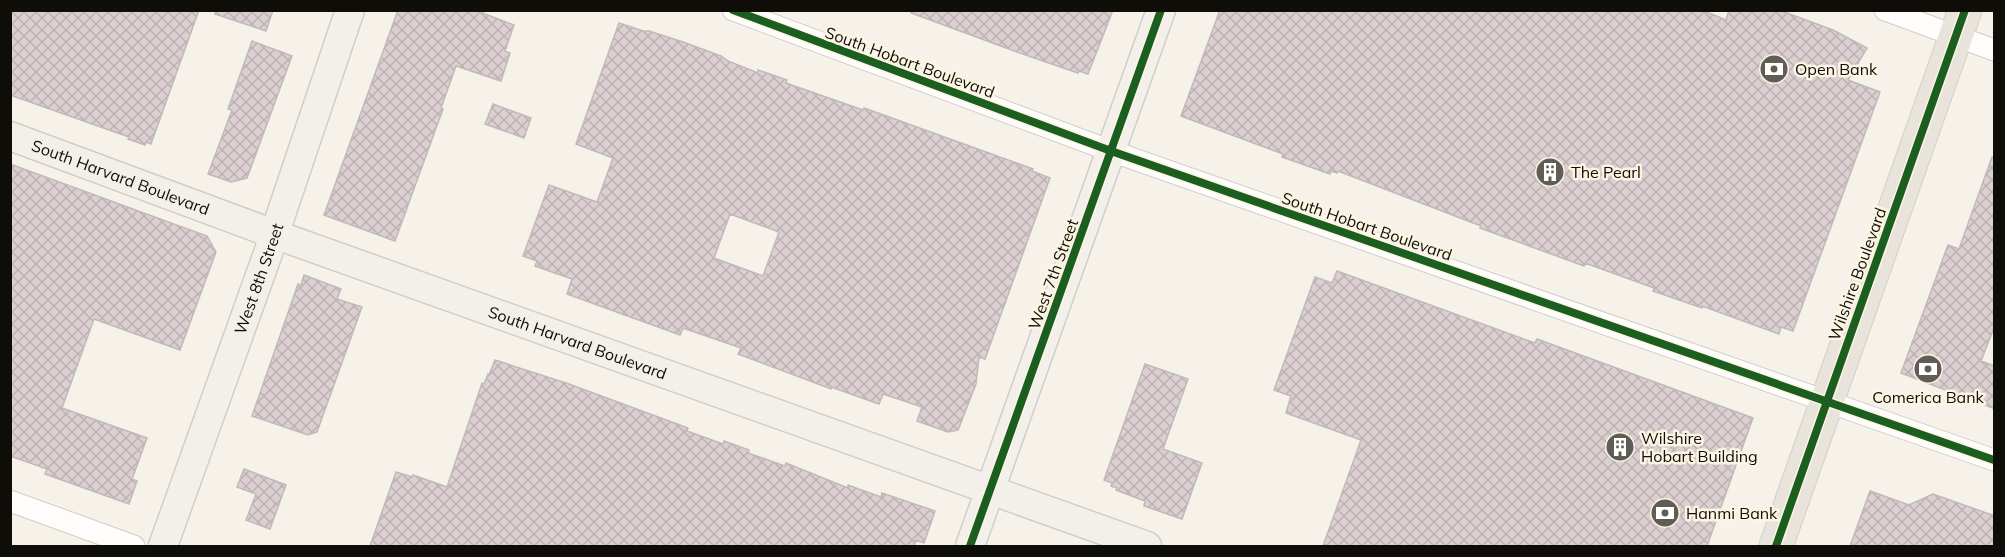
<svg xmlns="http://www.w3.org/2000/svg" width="2005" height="557" font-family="Mulish,sans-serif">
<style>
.building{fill:url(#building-cross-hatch);stroke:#bfbab8;stroke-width:1.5;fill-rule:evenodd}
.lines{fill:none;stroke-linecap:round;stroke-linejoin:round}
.street-casing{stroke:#d1cec7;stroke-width:23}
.secondary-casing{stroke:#d1cec7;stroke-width:31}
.primary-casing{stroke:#d1cfca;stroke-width:35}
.street{stroke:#fefdfc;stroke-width:21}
.secondary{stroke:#f3f0ec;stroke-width:28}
.primary{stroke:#e8e4db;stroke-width:33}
.cycleway-casing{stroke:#fcf5e3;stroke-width:11}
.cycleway{stroke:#1b5e20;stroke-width:8}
.labels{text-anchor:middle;stroke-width:5;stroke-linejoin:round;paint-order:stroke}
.street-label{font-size:16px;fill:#0f0d08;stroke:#fcf5e3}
.poi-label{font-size:16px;fill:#0f0d08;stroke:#fcf5e3;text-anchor:start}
</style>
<defs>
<pattern id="building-cross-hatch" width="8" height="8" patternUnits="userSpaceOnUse" patternTransform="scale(1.5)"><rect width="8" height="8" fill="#dccfd2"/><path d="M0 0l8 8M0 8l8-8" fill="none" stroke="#bcb1b3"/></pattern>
</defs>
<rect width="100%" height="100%" fill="#f6f2e9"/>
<path class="building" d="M10,10H199L151,144L146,142L145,145L128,139L129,137L10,95Z
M216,10H273L266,31L215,14Z
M398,10H475L514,25L505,51L510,53L501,81L456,66L441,108L443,109L395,241L324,215Z
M911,10H1113L1088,74L1079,71L1078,73L1017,52L911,13Z
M1220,10H1702L1726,20L1729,10H1779L1833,30L1867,48L1848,80L1880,92L1793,331L1781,327L1779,334L1702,306V308L1653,291L1654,288L1585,263L1584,266L1480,228L1481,226L1338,171L1337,173L1331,171L1330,174L1282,157L1283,154L1181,116Z
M619,23L643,31H649L683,42L721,56L728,61L758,73V70L787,80L786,83L863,110L864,108L892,118L1033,169L1032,171L1050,178L985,359L979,357L976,384L958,430L948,432L917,421L922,407L883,394L879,404L831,387V389L738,354L741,348L683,328L680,335L567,294L572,279L535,266L537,261L523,256L549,185L597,202L613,158L576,144ZM730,214L779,232L763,276L714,258Z
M252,41L292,56L247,178L231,182L208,174L232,110L228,109Z
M493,104L531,118L524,138L485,124Z
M1992,157L1995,158V325L1981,361L1995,366V409L1901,373L1948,245L1959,249Z
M10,164L207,236L216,252L180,350L94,319L62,408L147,438L132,479L137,481L129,504L45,474L47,469L10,456Z
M1337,271L1535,343L1537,339L1753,418L1707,546H1323L1361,440L1286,413L1291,396L1274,390L1315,277L1332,283Z
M304,275L341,289L337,299L362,307L317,432L308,435L252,416L298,284L301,285Z
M495,360L569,384L688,428L687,431L723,444L724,441L749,450L748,453L785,466L786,463L848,488V485L881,497L882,493L935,511L924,543L916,540L914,546H370L396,472L412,477L413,475L447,487L482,383L484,384L488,374L489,375Z
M1145,364L1188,379L1163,449L1202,463L1182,519L1144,506L1145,501L1116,490L1117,488L1111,486L1112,483L1104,480Z
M244,469L286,485L270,529L246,520L256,494L237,487Z
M1870,491L1909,505L1933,494L1995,516V546H1850Z"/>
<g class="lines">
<g class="street-casing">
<path id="street" d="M733,10L1111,151L1994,460
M1885,10L1994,50
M10,501L134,546"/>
</g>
<g class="secondary-casing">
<g id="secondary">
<path id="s1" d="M10,136L274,234L1147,546"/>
<path id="s2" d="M163,546L267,256L350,10"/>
<path d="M970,546L1161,10"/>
</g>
</g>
<g class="primary-casing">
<path id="primary" d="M1776,546L1965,10"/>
</g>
<use href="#street" class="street"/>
<use href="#secondary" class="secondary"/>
<use href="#primary" class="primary"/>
<g class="cycleway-casing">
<path id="cycleway" d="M733,10L1111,151L1994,460
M970,546L1161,10
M1776,546L1965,10"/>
</g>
<use href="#cycleway" class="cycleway"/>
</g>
<defs>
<g id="bank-disc" transform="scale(1.5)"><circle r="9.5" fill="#605d57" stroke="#fcf5e3"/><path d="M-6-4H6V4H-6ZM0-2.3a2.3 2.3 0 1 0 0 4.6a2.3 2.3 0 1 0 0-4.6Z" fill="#fff"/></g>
<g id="building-disc" transform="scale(1.5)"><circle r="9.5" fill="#605d57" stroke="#fcf5e3"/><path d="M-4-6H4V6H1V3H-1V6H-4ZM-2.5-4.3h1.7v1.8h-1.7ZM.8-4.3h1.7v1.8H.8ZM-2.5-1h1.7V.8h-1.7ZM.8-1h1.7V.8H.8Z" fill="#fff"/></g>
</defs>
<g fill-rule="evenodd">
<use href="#bank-disc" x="1774" y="69"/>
<use href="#building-disc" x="1550" y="172"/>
<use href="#bank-disc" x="1928" y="369"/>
<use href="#building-disc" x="1620" y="447"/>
<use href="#bank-disc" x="1665" y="513"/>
</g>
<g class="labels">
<g class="street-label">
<text transform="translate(910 62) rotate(20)" y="6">South Hobart Boulevard</text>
<text dy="6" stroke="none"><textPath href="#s1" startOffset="118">South Harvard Boulevard</textPath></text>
<text transform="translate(1367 226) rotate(19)" y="6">South Hobart Boulevard</text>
<text transform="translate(1053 274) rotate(-70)" y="6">West 7th Street</text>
<text transform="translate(1857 274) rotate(-70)" y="6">Wilshire Boulevard</text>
<text dy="6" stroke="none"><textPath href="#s2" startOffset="284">West 8th Street</textPath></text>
<text dy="6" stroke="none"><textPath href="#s1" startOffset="604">South Harvard Boulevard</textPath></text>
</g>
<g class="poi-label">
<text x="1795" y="75">Open Bank</text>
<text x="1571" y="178">The Pearl</text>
<text x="1928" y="403" text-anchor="middle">Comerica Bank</text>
<text x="1641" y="444">Wilshire<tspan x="1641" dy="18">Hobart Building</tspan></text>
<text x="1686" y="519">Hanmi Bank</text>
</g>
</g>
<rect width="2005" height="557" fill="none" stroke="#0f0d08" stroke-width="24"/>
</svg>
